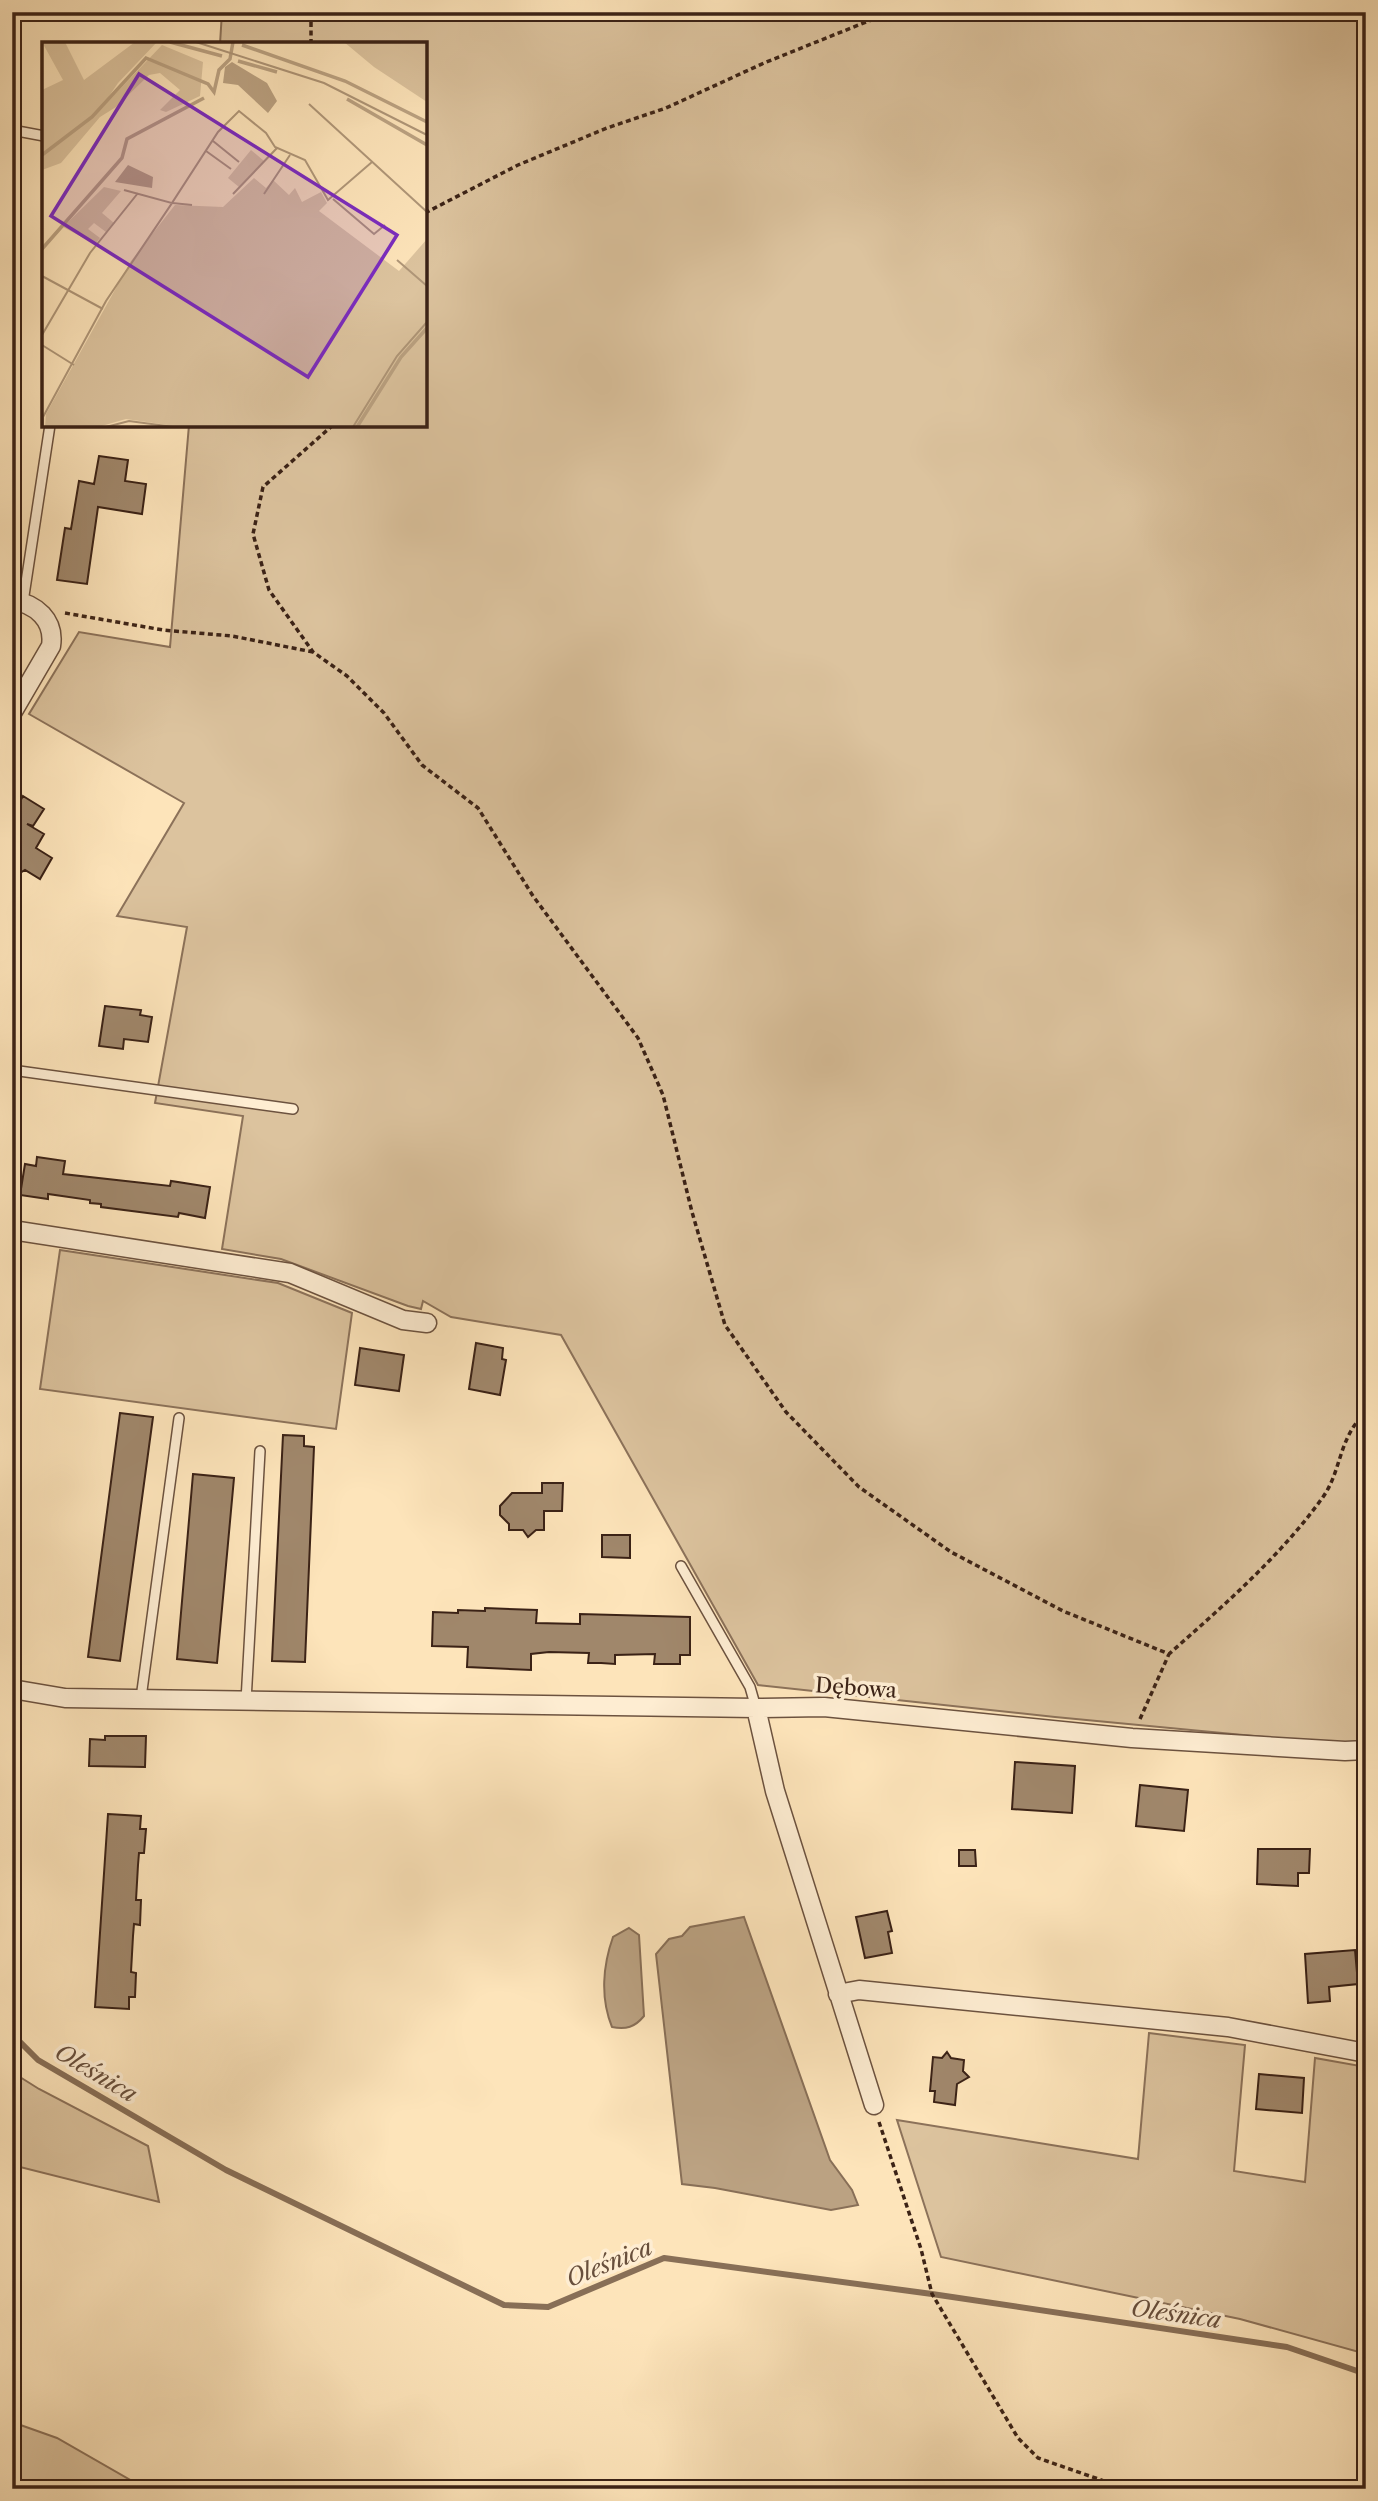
<svg xmlns="http://www.w3.org/2000/svg" width="1378" height="2501" font-family="'Libre Caslon Text',serif">
<style>
.green{fill:#dcc39e;stroke:#8c725a;stroke-width:2}
.water{fill:#bba282;stroke:#886f57;stroke-width:2}
.lines{fill:none;stroke-linecap:round;stroke-linejoin:round}
.stream{stroke:#886f57;stroke-width:6}
.building{fill:#a0876b;stroke:#3b2216;stroke-width:2}
.service-casing{stroke:#6c523f;stroke-width:12}
.minor-casing{stroke:#6c523f;stroke-width:21}
.path{stroke:#3b2216;stroke-width:3.5;stroke-dasharray:5 3.5;stroke-linecap:butt}
.service{stroke:#feedd2;stroke-width:9}
.minor{stroke:#feedd2;stroke-width:18}
.labels{text-anchor:middle;stroke-width:7;stroke-linejoin:round;paint-order:stroke}
.street-label{font-size:21px;fill:#3b2216;stroke:#feedd2}
.water-label{font-size:23px;font-style:italic;fill:#684f3c;stroke:#feedd2}
.inset-river{fill:none;stroke:#bba282;stroke-width:3.5}
.inset-road{fill:none;stroke:#af9678;stroke-width:2}
.view{fill:#7b2cbf;fill-opacity:0.15;stroke:#7b2cbf;stroke-width:3.5}
.inset-edge{fill:none;stroke:#3b2216;stroke-width:3.5}
</style>
<rect width="100%" height="100%" fill="#fde4ba"/>
<filter id="stains"><feTurbulence type="fractalNoise" baseFrequency=".00286" numOctaves="4"/><feColorMatrix values="0 0 0 0 .2 0 0 0 0 .09 0 0 0 0 .02 0 0 0 .5 -.17"/></filter>
<radialGradient id="worn" r=".72"><stop offset=".6" stop-color="#630" stop-opacity="0"/><stop offset="1" stop-color="#630" stop-opacity=".3"/></radialGradient>
<path class="green" d="M222,12H1366V1742L1336,1744L1055,1717L758,1685L561,1335L451,1317L423,1301L421,1309L408,1306L281,1259L222,1249L243,1116L155,1103L187,927L117,916L184,803L29,714L79,632L170,647L189,425H425V44H220Z
M60,1250L278,1283L352,1313L336,1429L40,1389Z
M1149,2033L1245,2045L1234,2171L1305,2182L1315,2058L1366,2067V2354L1240,2319L941,2257L897,2120L1138,2159Z
M12,2072L39,2089L148,2146L159,2202L12,2165Z
M12,2422L57,2438L134,2482L172,2489H12Z"/>
<path class="water" d="M744,1917L830,2160L852,2190L858,2205L831,2210L715,2188L682,2184L656,1954L669,1939L682,1936L690,1927Z
M629,1928L639,1935L644,2016C635,2027 626,2030 612,2027C600,1998 603,1965 613,1937Z"/>
<g class="lines">
<path class="stream" d="M12,2034L38,2060L226,2170L504,2305L548,2307L664,2258L932,2294L1287,2347L1366,2374"/>
</g>
<path class="building" d="M99,456L128,460L125,481L146,484L142,514L98,507L87,584L57,580L65,528L71,529L79,481L94,484Z
M23,796L44,809L33,826L27,824L44,834L36,848L52,858L40,879L25,870L15,876L12,831L19,819L12,815Z
M105,1006L141,1010L140,1015L152,1017L148,1042L124,1039L123,1049L99,1046Z
M37,1157L65,1161L63,1174L170,1186L171,1181L210,1187L205,1218L179,1213L178,1217L101,1207V1204L90,1203V1200L48,1194V1199L20,1195L25,1164L36,1166Z
M476,1343L503,1348L502,1359L506,1360L500,1395L469,1389Z
M360,1348L404,1355L399,1391L355,1385Z
M120,1413L153,1417L120,1661L88,1657Z
M283,1435L304,1436V1446L314,1447L305,1662L272,1661Z
M193,1474L234,1478L217,1663L177,1659Z
M542,1483H563L562,1511H544V1530H536L528,1537L523,1530H509V1524L500,1515V1506L512,1493H542Z
M602,1535H630V1558L602,1557Z
M485,1608L537,1610L536,1623L580,1624V1614L690,1617V1655H680V1664H654L655,1654L615,1655V1664L601,1663H588L589,1653L549,1652L531,1654V1670L467,1667L468,1647L432,1646L433,1612L458,1613V1610L485,1611Z
M105,1736H146L145,1767L89,1766L90,1739L105,1740Z
M1015,1762L1075,1766L1072,1813L1012,1809Z
M1140,1785L1188,1790L1184,1831L1136,1826Z
M108,1814L141,1816L140,1829H146L144,1853H139L138,1865L136,1900H141L140,1925L134,1924L133,1936L131,1972L136,1973L135,1997H129V2009L95,2007Z
M1258,1849H1310L1309,1873H1298V1886L1257,1884Z
M959,1850H975L976,1866H959Z
M887,1911L892,1931L888,1932L892,1953L865,1958L856,1917Z
M1355,1950L1358,1984L1329,1987L1330,2001L1308,2003L1305,1954Z
M947,2052L951,2058L964,2060L963,2071L969,2077L957,2084L955,2105L934,2102L935,2091H930L933,2057L942,2058Z
M1259,2074L1304,2078L1302,2113L1256,2109Z"/>
<g class="lines">
<g class="service-casing">
<path id="service" d="M12,130L44,136
M23,602L50,425
M12,1070L293,1109
M681,1566L750,1687L756,1708
M141,1698L179,1418
M246,1701L260,1451"/>
</g>
<g class="minor-casing">
<path id="minor" d="M12,600C36,604 55,620 51,646L12,713
M12,1230L290,1273L403,1320L427,1323
M12,1689L65,1698L756,1708
M838,1994L859,1990L1228,2027L1366,2053
M874,2105L775,1791L756,1708L824,1707L1132,1738L1345,1751L1366,1750"/>
</g>
<path class="path" d="M311,44V12
M425,213L518,165L607,128L666,108L764,63L891,12
M333,425L263,487L253,534L269,590L313,652L347,676L384,713L422,765L478,808L533,896L638,1038L663,1095L692,1212L725,1325L786,1412L859,1487L951,1552L1063,1611L1169,1654C1224,1605 1280,1557 1323,1497C1342,1470 1338,1438 1366,1412
M65,613L163,630L232,636L313,652
M1140,1719L1169,1654
M879,2122L921,2249L932,2294L1018,2438L1038,2458L1127,2489"/>
<use href="#service" class="service"/>
<use href="#minor" class="minor"/>
</g>
<g class="labels">
<g class="street-label">
<text transform="translate(856 1688) rotate(4)" y="7">Dębowa</text>
</g>
<g class="water-label">
<text transform="translate(96 2073) rotate(31)" y="8">Oleśnica</text>
<text transform="translate(609 2263) rotate(-22)" y="8">Oleśnica</text>
<text transform="translate(1176 2314) rotate(8)" y="8">Oleśnica</text>
</g>
</g>
<g transform="translate(42 42)">
<rect width="385" height="385" fill="#fde4ba"/>
<path d="M0,0H23L42,38L93,0H115L76,41L57,69L120,3L161,20L158,54L124,70L118,68L138,48L118,31L107,33L74,65L58,75L19,121L0,128V48L21,38ZM302,0H385V60L332,25ZM209,108L222,119L197,145L186,136ZM212,136L224,146L231,138L247,153L253,146L260,160L279,150L285,161L277,169L357,229L385,197V385H139L84,377L56,385H3L4,372L89,219L133,163L181,165ZM62,145L79,149L60,171L72,181L64,190L52,181L46,187L58,196L53,202L21,185Z" fill="#dcc39e"/>
<path d="M190,20L225,41L235,59L226,71L196,43L181,41L183,25ZM86,123L111,135L110,146L73,140Z" fill="#bba282"/>
<path class="inset-river" d="M128,0L180,14M200,3L303,39L385,80M196,19L235,30M305,57L385,103M0,113L50,75L104,16L166,42L172,50L177,28L188,17L191,0M0,207L80,116L85,97L162,56M315,385L359,315L385,286"/>
<path class="inset-road" d="M154,0L282,41L385,93M267,62L385,170M171,99L197,120M164,109L189,127M191,152L235,106M222,152L248,113M291,157L332,192L343,183M150,163L130,161L176,90L197,69L224,91L233,105L263,118L286,158L330,120M355,218L385,244M0,234L61,267M0,293L48,211L96,151M0,303L32,323M1,385V375L64,259L130,161L82,148M64,385L87,379L132,385M311,385L355,314L385,280"/>
<path class="view" d="M97,32L355,193L266,335L9,174Z"/>
<rect width="385" height="385" class="inset-edge"/>
</g>
<rect width="1378" height="2501" fill="none" stroke="#fde4ba" stroke-width="42"/>
<rect x="14" y="14" width="1350" height="2473" fill="none" stroke="#3b2216" stroke-width="3.5"/>
<rect x="21" y="21" width="1336" height="2459" fill="none" stroke="#3b2216" stroke-width="2"/>
<rect width="100%" height="100%" filter="url(#stains)"/>
<rect width="100%" height="100%" fill="url(#worn)"/>
</svg>
